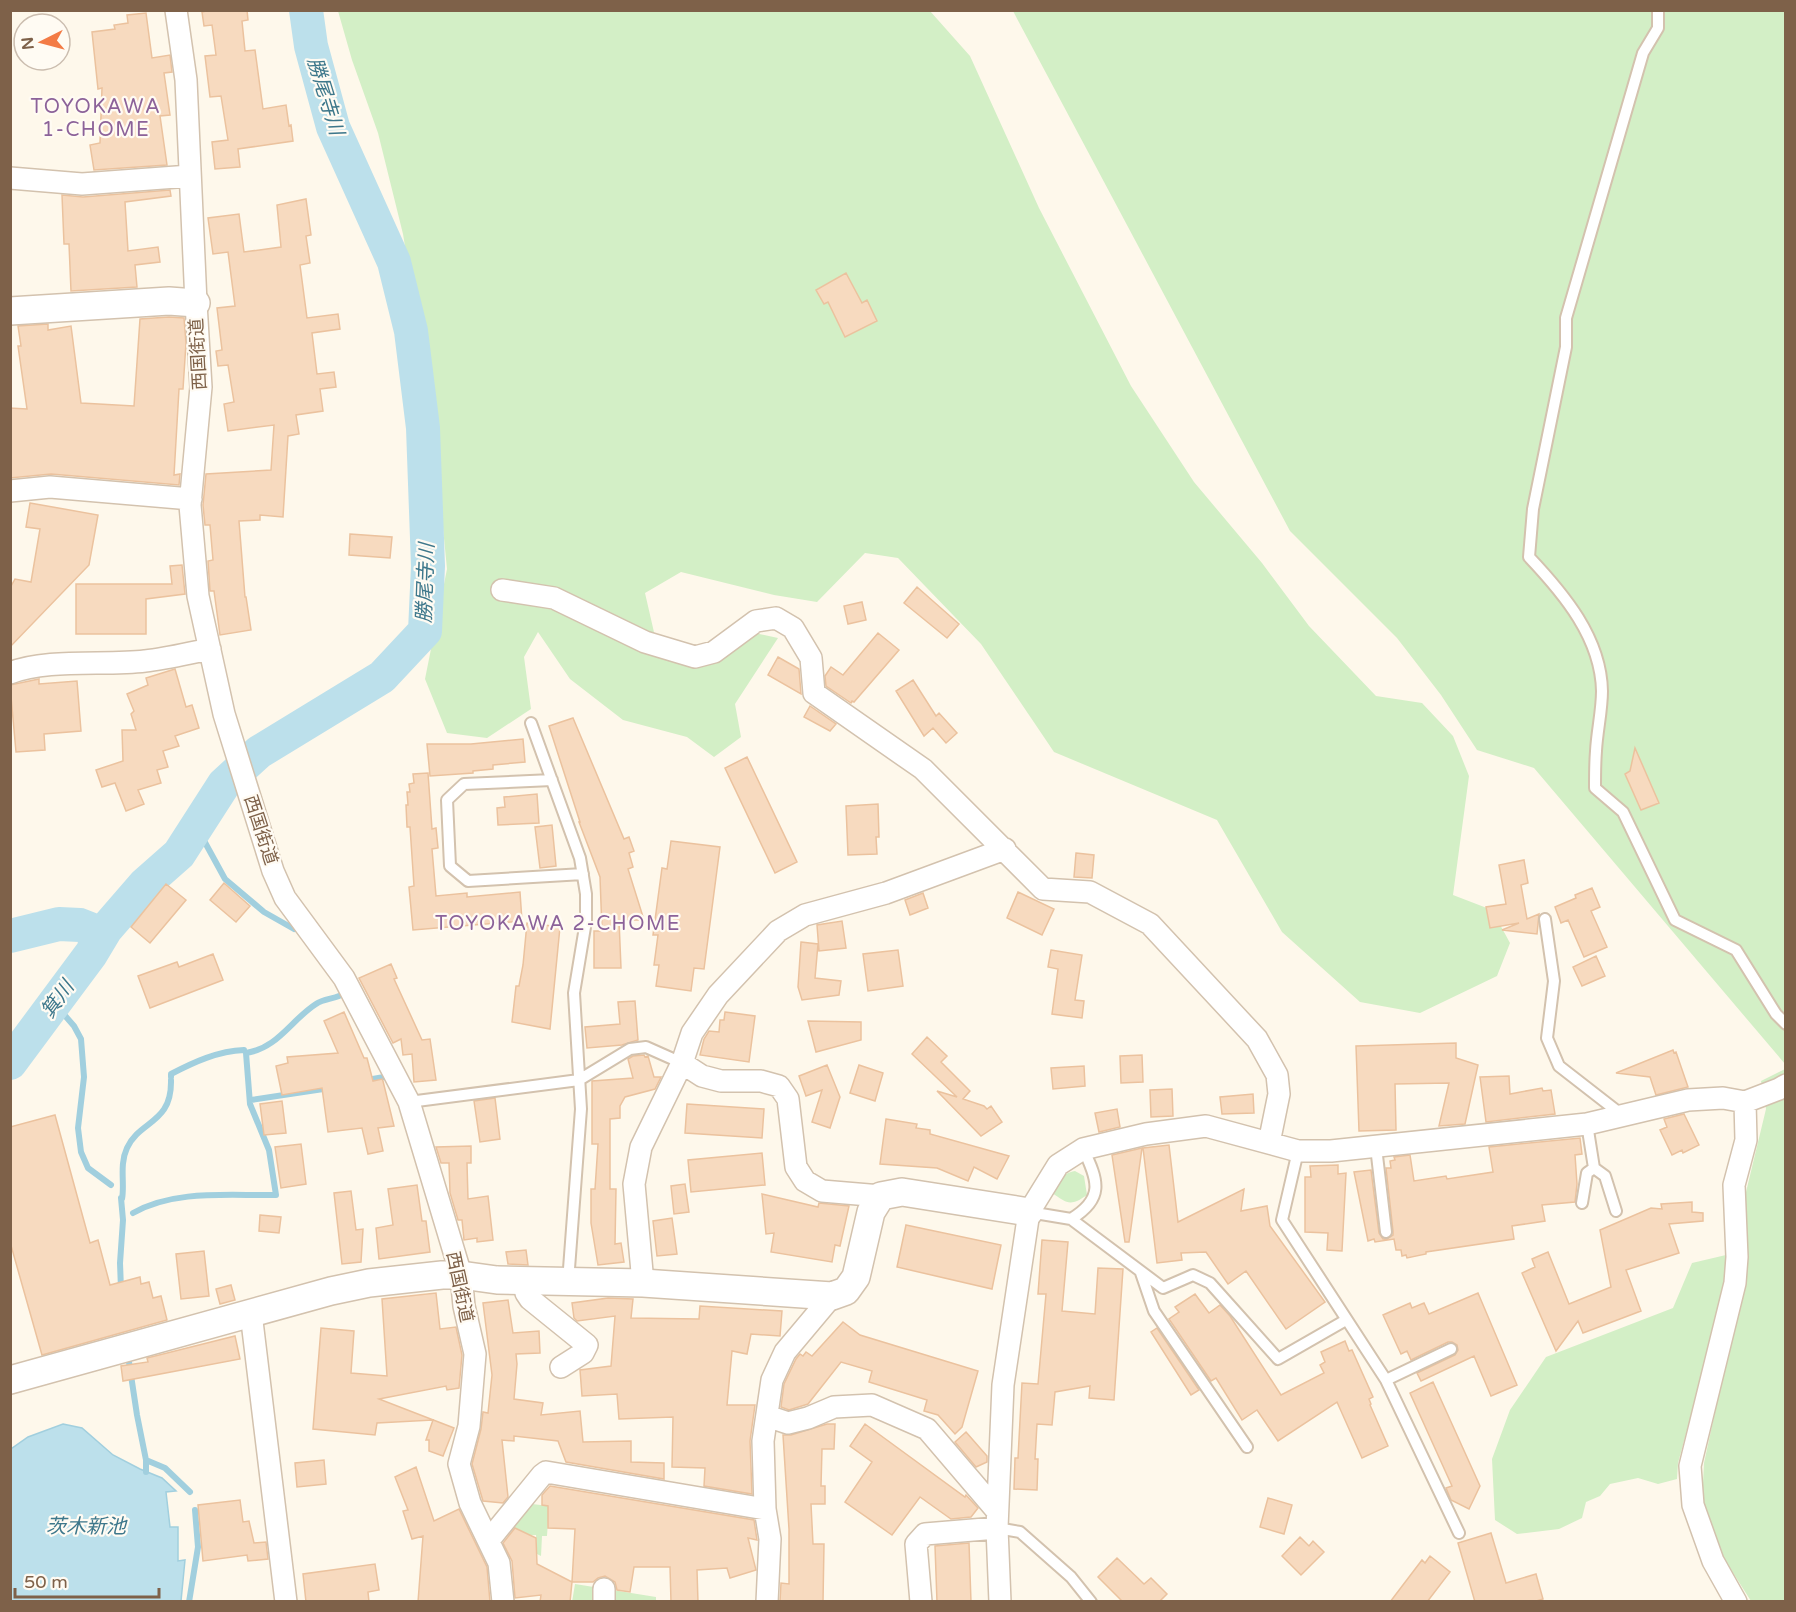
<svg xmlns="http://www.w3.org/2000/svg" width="1796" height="1612" font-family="'Varela Round','Noto Sans JP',sans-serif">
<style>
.green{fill:#d3efc6}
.water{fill:#bce0eb;stroke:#a1cfde;stroke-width:1.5}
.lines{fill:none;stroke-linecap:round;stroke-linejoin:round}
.stream{stroke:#a1cfde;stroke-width:6}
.river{stroke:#bce0eb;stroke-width:34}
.building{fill:#f7dabf;stroke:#ebc29e;stroke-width:1.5}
.service-casing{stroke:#d3c2ae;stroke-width:14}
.minor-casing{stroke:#d3c2ae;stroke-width:24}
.tertiary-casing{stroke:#d3c2ae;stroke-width:30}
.service{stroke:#fff;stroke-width:10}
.minor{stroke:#fff;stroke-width:21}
.tertiary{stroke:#fff;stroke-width:27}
.labels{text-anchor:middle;stroke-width:4.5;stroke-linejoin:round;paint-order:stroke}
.street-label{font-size:18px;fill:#7e6149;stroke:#fffbf3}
.water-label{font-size:20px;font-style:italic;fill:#3d778b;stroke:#fffbf3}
.neighbourhood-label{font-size:20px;letter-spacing:1.5px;fill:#8c6299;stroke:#fffbf3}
</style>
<rect width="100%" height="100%" fill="#fef8eb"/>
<path class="green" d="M338,11H930L970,56L1039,208L1131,386L1194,482L1262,563L1309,626L1376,696L1422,703L1453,736L1469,776L1453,895L1492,910L1510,943L1497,976L1420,1013L1360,1002L1282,932L1217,820L1054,752L981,644L898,558L865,553L817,602L774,595L681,572L645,593L659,654L689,663L736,629L778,638L735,704L741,737L714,757L687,737L623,720L570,679L538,632L524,657L531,709L487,738L447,733L425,679L447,569L431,404L403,234L378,133L352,60Z
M1013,11H1785V1064L1534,768L1477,750L1441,695L1397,638L1290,531Z
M1785,1069V1601H1751L1721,1554L1702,1503L1704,1463L1743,1283L1746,1256V1192L1766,1109L1761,1081Z
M1075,1171L1084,1176L1087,1195C1070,1207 1067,1203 1052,1193C1057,1180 1061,1174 1075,1171Z
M1726,1255L1727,1281L1678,1463L1677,1479L1658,1484L1638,1478L1610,1484L1600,1496L1586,1502L1582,1518L1559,1529L1517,1534L1495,1520L1492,1459L1510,1410L1546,1357L1673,1308L1692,1263Z
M533,1489L532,1504L549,1506L547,1536H542L541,1556L537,1554L536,1535L518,1536L520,1531L507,1525Z
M575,1584L656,1597V1601L572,1602Z"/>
<path class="water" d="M63,1424L82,1428L113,1455L140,1469L162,1478L176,1491L166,1492L170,1527H178V1561L185,1560L181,1601H11V1449L28,1437Z"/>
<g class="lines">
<path class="stream" d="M196,826L225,879L264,912L294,929
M54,1003L74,1026L81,1039L84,1077L78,1128L81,1152L88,1168L111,1185
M246,1053C278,1048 291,1020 316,1004C323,999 332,999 339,996
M171,1077V1074C194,1062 218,1051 244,1050
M367,1080L384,1077
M251,1100L330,1088
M121,1198L123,1220L120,1263L121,1289
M122,1199C125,1184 119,1165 127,1148C140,1120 172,1124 171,1080
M133,1213C175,1189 230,1196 276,1195L269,1150L250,1104L246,1053
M129,1362L137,1415L146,1460L165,1468L190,1492
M146,1472V1460
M189,1602L198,1547L195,1510"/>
<path class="river" d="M10,936L59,924L80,925L103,934
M10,1063L91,954L106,929L145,884L179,854L224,784L259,752L382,677L425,631L428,566L423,428L411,331L394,262L333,127L311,46L306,10"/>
</g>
<path class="building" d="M210,10H247L248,20L242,21L245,51L255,50L263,109L286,105L289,126L291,125L293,141L238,149L240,167L215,169L212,142L228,140L221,96L210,97L205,56L216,55L212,25L204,26L202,12Z
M146,13L152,58L170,55L172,72L164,73L170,115L160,116L167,165L94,170L90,145L100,143L102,88L98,89L92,32L115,29L114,25L128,23L127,15Z
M170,190L171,196L125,202L128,251L158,247L160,262L135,265L137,287L71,291L69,244H64L62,195L83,197Z
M306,199L311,235L306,236L310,263L300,265L307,318L338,314L340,329L312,333L317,374L334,372L336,387L320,389L323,411L296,415L299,434L288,436L283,517L260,515V520L239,521L245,597H246L251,630L220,635L214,591H210L208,561L213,560L210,525H205L203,505L206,474L271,470L274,425L228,431L224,404L234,402L228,365L218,366L216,351L222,350L217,308L235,306L228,252L213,254L208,218L239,214L244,252L281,247L277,205Z
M846,273L862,303L867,300L877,321L845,337L828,302L824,304L816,290Z
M169,317L184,318L186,343L183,389H179L174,475L180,474L179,485L51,474L10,478V408L27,409L18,346H21L18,326L48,324V330L71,326L81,403L134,406L140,319Z
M30,503L98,515L89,565L10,647V588L15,579L31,582L40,529L26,527Z
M350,534L392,537L390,558L349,555Z
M182,565L185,594L146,599V634H76V584H172L170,566Z
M917,587L959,624L947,638L904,603Z
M862,602L866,620L848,624L844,606Z
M878,633L899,650L854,702L852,701L851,703L826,686L825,676L831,667L843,675Z
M778,657L799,669L801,694L768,675Z
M175,669L186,707L192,705L199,728L175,736L179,746L163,751L168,767L157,770L161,783L138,790L144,804L126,811L115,783L102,787L96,770L123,761L122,730H136L131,714L134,711L127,694L148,685L146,678Z
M39,679V684L77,681L81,731L44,734L45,750L16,752L10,685Z
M913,680L936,716L939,713L957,733L946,743L933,728L924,736L896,691Z
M810,706L836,724L830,731L804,717Z
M573,718L624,839L629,837L634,851L629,853L633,867L628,869L644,920H619L621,968H594V931H602L600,877L579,822H580L549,726Z
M523,739L525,762L493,765V769L473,771V773L430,776L427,744H471Z
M1635,748L1659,803L1641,810L1625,774L1630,771Z
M747,757L797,862L775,873L725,768Z
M428,773L432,829L436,828L438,848L432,849L436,896L467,893V897L520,892L522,921L413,930L409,887L414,886L410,827H407L406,805H408L407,792H410L409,784L414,783L413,774Z
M537,794L539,823L498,825L497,808L505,807L504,797Z
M878,804L879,837H876L877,854L848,855L846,806Z
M552,825L556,866L540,868L535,827Z
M671,841L720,847L704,969L694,968L691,991L656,986L659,965H654L658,935H653L662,868L667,869Z
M1076,853L1094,855L1092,878L1074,877Z
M1524,860L1528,883L1521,885L1527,919L1539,914L1537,934L1502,930L1519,923L1490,928L1486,907L1506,904L1499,865Z
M224,883L250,906L236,922L210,900Z
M166,884L186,900L150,943L131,927Z
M1592,888L1600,907L1591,911L1607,947L1584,957L1568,920L1561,923L1555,907L1576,898L1575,895Z
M1018,892L1054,909L1042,935L1007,918Z
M923,893L928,908L910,915L905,900Z
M842,921L846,948L819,951L817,925Z
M527,923L560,927L550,1029L512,1022L516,986H519L523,965Z
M801,942L818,944L815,978L841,981L839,995L802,1000L798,987Z
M898,950L903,986L868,991L863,954Z
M1051,950L1082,955L1075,1000L1084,1001L1082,1018L1052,1014L1058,969L1048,967Z
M213,954L223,980L150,1008L138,976L177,962L179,967Z
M1596,956L1605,976L1582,986L1573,967Z
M391,964L397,978L394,979L422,1040L430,1039L436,1080L414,1082L412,1054L403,1055L401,1039L393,1043L359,978Z
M635,1001L638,1040L622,1045L587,1048L585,1027L620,1024L618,1002Z
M344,1012L364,1058H367L373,1081L382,1079L383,1081L394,1126L378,1128L383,1151L368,1154L362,1128L328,1132L322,1088L282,1095L276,1066L288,1063L287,1057L338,1053L324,1021Z
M725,1012L755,1016L749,1062L700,1055L704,1039L709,1031L719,1032L720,1020H724Z
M808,1021L861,1022V1040L816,1052Z
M927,1037L947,1056L941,1062L970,1091L963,1099L984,1106L987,1109L991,1106L1002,1122L981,1136L937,1091L957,1097L912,1054Z
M1456,1043V1058L1478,1065L1465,1124L1439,1126L1449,1083L1395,1084L1396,1130L1359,1131L1356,1046Z
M1673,1050L1674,1053L1676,1052L1688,1087L1656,1095L1650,1077L1616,1073Z
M644,1055L645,1057L648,1056L654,1077H661L655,1089L625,1097L620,1106V1118L610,1119V1189H616L615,1244L621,1243L624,1262L598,1265L591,1223V1189H595L598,1144H592V1081L633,1078L628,1059L633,1056Z
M1142,1055L1143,1082L1121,1083L1120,1056Z
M827,1065L840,1097L830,1128L812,1122L822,1090L806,1096L799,1076Z
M859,1065L883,1073L875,1101L850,1093Z
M1084,1066L1085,1086L1053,1089L1051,1068Z
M1509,1076L1510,1094L1542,1088L1543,1091L1551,1090L1555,1114L1486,1122L1480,1077Z
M1172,1089L1173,1116L1151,1117L1150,1090Z
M1253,1094L1254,1113L1222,1114L1220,1097Z
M495,1098L500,1139L480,1142L474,1101Z
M282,1101L286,1133L264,1135L260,1104Z
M687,1104L764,1109L762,1138L685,1133Z
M1117,1109L1120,1127L1099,1132L1095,1113Z
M1684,1114L1699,1145L1683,1153L1682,1150L1672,1155L1660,1130L1667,1127L1664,1119Z
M55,1115L90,1243L98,1240L110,1285L140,1277L141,1284L149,1282L153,1298L161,1296L167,1320L42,1355L10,1242V1127Z
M886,1119L917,1124L916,1128L930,1130V1134L1009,1156L997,1179L974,1167L968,1181L937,1168L880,1164Z
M1580,1138L1582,1154L1575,1155L1577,1184L1575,1202L1542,1205L1545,1221L1512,1226L1514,1239L1426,1252V1254L1407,1258L1406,1255L1402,1256L1401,1250H1396L1394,1239L1375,1242L1374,1239L1368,1241L1354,1172L1371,1170L1379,1233L1383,1239H1387L1393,1235V1231L1386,1168H1391L1390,1161L1395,1160L1394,1157L1410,1155L1414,1181L1446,1176L1447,1179L1493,1172L1489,1147Z
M301,1144L306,1184L281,1188L275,1147Z
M1169,1145L1178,1222L1244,1189L1241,1211L1267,1206L1270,1226L1325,1302L1286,1329L1246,1271L1228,1284L1206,1252L1181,1253L1182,1260L1157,1263L1143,1148Z
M471,1146V1163H467L468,1199L488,1196L493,1240L477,1242V1238L464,1240L462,1220H458L450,1193L449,1163H441L436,1147Z
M1142,1148L1129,1242H1125L1112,1155Z
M762,1153L765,1185L691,1192L688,1160Z
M1338,1165V1174L1346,1173L1342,1251L1327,1250L1328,1233L1305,1232V1177H1311L1310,1166Z
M685,1184L689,1212L674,1214L671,1186Z
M417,1185L422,1221H426L430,1252L379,1259L376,1228L393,1225L388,1189Z
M351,1191L356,1230L363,1229L361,1262L342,1264L334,1193Z
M762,1194L818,1207L819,1203L849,1206L840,1246L835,1245L832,1262L771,1252L774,1233L766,1234Z
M1692,1202V1212L1703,1213V1221L1669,1224L1679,1253L1626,1270L1641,1311L1583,1333L1578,1321L1556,1351L1522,1273L1535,1267L1532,1259L1548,1252L1569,1304L1611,1287L1600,1230L1651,1208L1662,1209L1661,1204Z
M260,1215L281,1217L279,1233L259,1231Z
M672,1218L677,1254L657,1256L653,1221Z
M906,1225L1001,1245L992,1289L897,1267Z
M1042,1240L1068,1242L1062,1311L1095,1314L1098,1268L1123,1269L1114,1400L1089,1398L1090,1386L1055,1392L1052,1425L1037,1424L1035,1459H1038L1037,1490L1014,1489L1015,1458H1018L1022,1383L1038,1384L1046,1294H1038Z
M526,1250L528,1265L508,1264L506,1252Z
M204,1251L209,1296L181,1299L176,1254Z
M231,1285L235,1300L220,1304L216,1289Z
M436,1293L440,1329L456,1327L462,1355L459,1388L447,1390L446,1386L379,1399L454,1428L443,1456L429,1451V1440H426L433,1420L377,1423L375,1435L313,1429L321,1328L354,1331L351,1373L387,1376L382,1299Z
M1478,1293L1517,1385L1491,1396L1474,1356L1421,1381L1417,1373L1455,1355L1458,1350L1457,1345L1452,1342H1448L1411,1360L1407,1351L1401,1354L1383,1315L1410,1303L1412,1308L1424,1303L1429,1314Z
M1195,1294L1209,1313L1220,1305L1230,1316L1281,1395L1324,1373L1320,1365L1325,1362L1321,1352L1345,1341L1349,1351L1352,1350L1373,1397L1369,1399L1371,1404L1370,1405L1388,1446L1362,1458L1337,1402L1278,1441L1257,1410L1242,1420L1216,1378L1211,1381L1169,1319L1179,1312L1175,1307Z
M608,1298L633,1299L631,1318L699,1319L700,1306L782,1311L780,1336L751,1334L747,1354L732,1351L727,1405H755L750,1441L752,1494L704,1486L705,1468L672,1467L673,1417L619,1419L617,1394L582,1396L580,1370L611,1366L615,1316L577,1321L574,1318L572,1303Z
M508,1300L513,1333L539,1331L540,1353L516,1354L517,1364L514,1399L543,1403L541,1415L580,1411L583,1442L631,1441V1462L664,1463V1479L566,1462L558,1441L514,1436V1441L502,1440L508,1497L503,1503L483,1501L472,1464L481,1429L483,1412L488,1413L492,1375L483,1303Z
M843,1322L860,1335L978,1371L962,1427L955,1434L938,1415L924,1411L927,1400L869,1382L872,1371L841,1362L808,1404L789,1410L781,1407L784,1384L796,1359L800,1354L803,1356L806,1352L812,1356Z
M1157,1328L1199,1390L1191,1395L1151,1332Z
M235,1336L240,1359L123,1381L121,1366L148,1362L147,1358Z
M1433,1382L1480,1486L1469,1509L1451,1500L1446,1488L1452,1486L1410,1393Z
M827,1424H835L834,1449H822L821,1486H825V1504H811L813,1544H824L823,1602H780L781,1583L789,1584V1529L783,1435H791Z
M865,1424L965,1497L966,1495L978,1508L971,1517L951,1519L920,1497L892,1535L845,1502L872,1462L850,1446Z
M966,1432L987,1456V1462L976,1467L955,1442Z
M324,1460L326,1484L297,1487L295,1463Z
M416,1467L434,1521L459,1509L487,1567L490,1602H418L423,1536L412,1539L403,1511L408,1510L395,1477Z
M550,1486L754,1520L757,1540L748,1538L756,1570L730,1578L727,1568L697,1570L698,1602H671L670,1567H634L630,1592L617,1590L615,1582L605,1576L598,1578L593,1582H572L575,1529L548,1528V1506L542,1505V1495Z
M1268,1498L1292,1505L1284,1534L1260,1527Z
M240,1500L243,1522L249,1521L254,1543L266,1542L268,1559L248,1561L247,1555L203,1561L198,1505Z
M515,1528L536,1538L537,1564L572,1582L570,1602H540L541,1595L515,1598L512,1561L503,1543Z
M1491,1533L1506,1583L1536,1574L1543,1599L1533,1602H1475L1458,1543Z
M1300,1537L1309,1546L1313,1541L1324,1552L1301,1575L1282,1556Z
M969,1543L971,1602H937L935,1546Z
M1430,1556L1450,1572L1427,1602H1390L1422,1560L1425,1563Z
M1117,1558L1144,1584L1151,1578L1167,1594L1161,1600L1162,1602H1123L1098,1577Z
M375,1564L379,1590L368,1592L369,1602H306L303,1574Z"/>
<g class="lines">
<g class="service-casing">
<path id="service" d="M1658,10V28L1643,53L1566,318V347L1533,509L1529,557C1564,594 1601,638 1602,691C1602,711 1597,731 1596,751C1595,763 1595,775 1595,788L1623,812L1675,920L1736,950L1776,1014L1786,1024
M531,723L580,858L586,894V921L574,993L581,1109L568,1282
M552,780L464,784L447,800L450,866L468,881L583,874
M1545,919L1554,981L1547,1038L1559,1066L1622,1115
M409,1102L579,1080L630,1049L646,1047L682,1063
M1587,1124L1594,1168L1605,1176L1616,1211
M1376,1147L1386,1232
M1298,1151L1282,1220L1386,1380L1459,1533
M1582,1203L1587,1173L1594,1168
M1029,1212L1071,1219L1163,1288L1193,1275L1210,1283L1278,1359L1346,1320
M1071,1219C1104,1199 1099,1181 1083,1149
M1141,1273L1154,1311L1247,1447
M1386,1380L1451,1349
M997,1528L1020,1532L1071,1577L1091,1602"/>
</g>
<g class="minor-casing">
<path id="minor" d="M176,10L186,80L196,303L201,387L190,505L198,596L224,714L273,871L285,898L344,978L409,1102L461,1275L464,1306L475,1354L469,1426L459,1464L470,1503L499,1563L503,1602
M10,178L82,184L190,176
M10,491L50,487L191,499
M502,590L554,598L645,642L695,657L714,652L756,621L776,618L793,628L811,658L814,693L923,769L1043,889L1090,892L1150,924L1257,1039L1277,1075L1279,1094L1269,1143
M10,673C47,658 106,666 145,661C167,659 189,653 210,649
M682,1063L702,1076L721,1081H761L779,1086L788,1099L796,1167L805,1181L822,1191L881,1196
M524,1281L526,1293L530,1299L587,1345L583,1353L561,1367
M643,1283L634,1184L641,1147L682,1063L692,1033L718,995L778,931L805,915L886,893L1005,849
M251,1313L286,1602
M767,1416L788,1423L808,1418L834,1407L872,1405L927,1429L997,1511
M489,1540L542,1475L546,1472L765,1509
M604,1589V1602
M767,1602L770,1539L765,1509L763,1441L772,1380L785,1352L832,1296
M921,1602L916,1544L925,1534L997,1528
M1000,1602L997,1528L1003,1385L1029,1212L1058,1165L1083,1149L1146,1134L1206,1126L1298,1151H1331L1587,1124L1688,1100L1723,1098L1745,1102L1779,1089L1786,1085
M1736,1602L1713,1561L1693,1505L1690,1466L1735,1283L1737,1257L1734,1185L1746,1140L1745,1102"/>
</g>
<g class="tertiary-casing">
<path id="tertiary" d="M10,311L169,301L196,303
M10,1380L331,1291L369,1283L442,1275H461L497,1280L643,1283L832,1296L846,1291L856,1277L871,1212L881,1196L902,1192L1029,1212"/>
</g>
<use href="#service" class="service"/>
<use href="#minor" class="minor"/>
<use href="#tertiary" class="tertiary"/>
</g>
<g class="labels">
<g class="street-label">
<text transform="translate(198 354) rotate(-93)" y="6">西国街道</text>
<text transform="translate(261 830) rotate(72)" y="6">西国街道</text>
<text transform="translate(460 1287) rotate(78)" y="6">西国街道</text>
</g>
<g class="water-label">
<text transform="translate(326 96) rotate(73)" y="7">勝尾寺川</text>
<text transform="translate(425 583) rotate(-88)" y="7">勝尾寺川</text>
<text transform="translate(57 999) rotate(-54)" y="7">箕川</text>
<text x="86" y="1533">茨木新池</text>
</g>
<g class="neighbourhood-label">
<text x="96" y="113">TOYOKAWA<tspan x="96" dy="23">1-CHOME</tspan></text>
<text x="558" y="930">TOYOKAWA 2-CHOME</text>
</g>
</g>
<rect width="1796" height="1612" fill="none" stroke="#7e6149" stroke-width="24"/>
<g transform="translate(42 42) rotate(264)"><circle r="28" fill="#fffbf3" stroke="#cbbdaf" stroke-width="1.5"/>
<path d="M0-4.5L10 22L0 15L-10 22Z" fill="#f37b45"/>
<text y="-9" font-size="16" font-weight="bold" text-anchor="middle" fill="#7e6149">N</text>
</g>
<path d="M15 1588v9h144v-9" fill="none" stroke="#7e6149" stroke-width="3"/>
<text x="24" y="1588" font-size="18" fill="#7e6149" stroke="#fffbf3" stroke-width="4.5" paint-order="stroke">50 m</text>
</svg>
